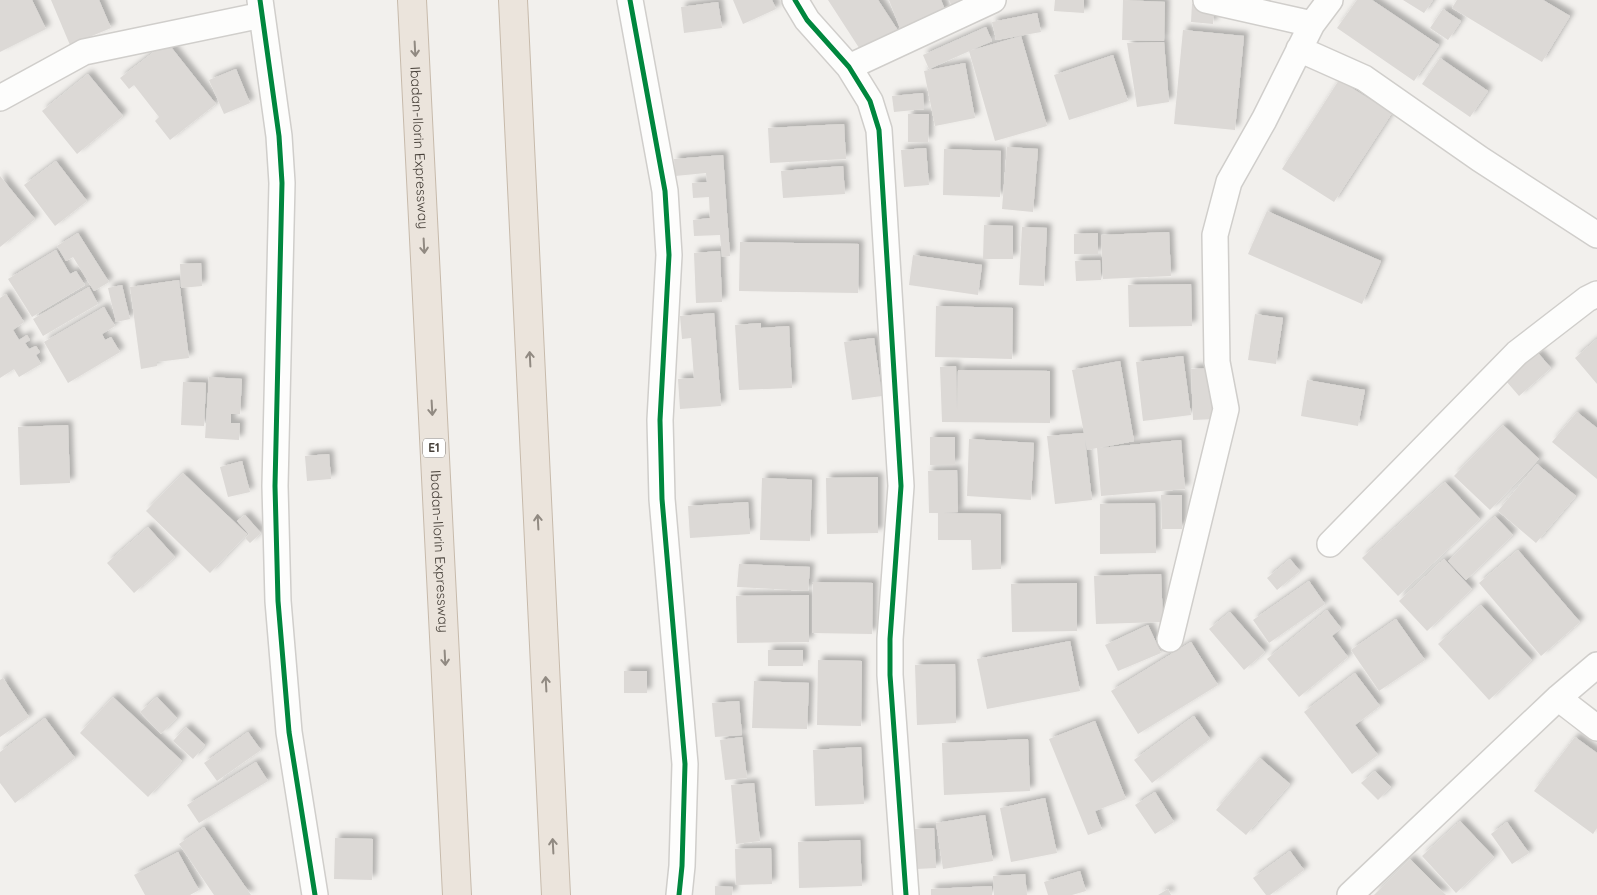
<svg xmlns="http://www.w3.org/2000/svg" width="1597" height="895" font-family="Quicksand,sans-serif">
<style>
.building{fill:#dcd9d6;filter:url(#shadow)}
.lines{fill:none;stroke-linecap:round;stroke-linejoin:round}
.street-casing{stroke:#d0cecb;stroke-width:28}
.highway-casing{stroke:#c7baab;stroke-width:30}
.street{stroke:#fdfdfc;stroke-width:25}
.highway{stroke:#ebe4dc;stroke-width:28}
.cycleway-casing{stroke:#fff;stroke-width:8}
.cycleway{stroke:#00873e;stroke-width:5}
.oneway{stroke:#918a82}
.labels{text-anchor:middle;stroke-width:4.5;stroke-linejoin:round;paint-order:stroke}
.shield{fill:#fff;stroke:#7e7974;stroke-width:1}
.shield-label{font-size:12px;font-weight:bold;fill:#474039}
.street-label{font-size:14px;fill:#474039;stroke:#fff}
</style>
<defs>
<filter id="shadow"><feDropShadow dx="4.5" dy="-4.5" stdDeviation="2.5" flood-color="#0004"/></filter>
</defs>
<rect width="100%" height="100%" fill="#f2f0ed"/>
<path class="building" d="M0,0H32L46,29L0,52Z
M51,0H99L111,28L70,45Z
M733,0H772L776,9L743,24Z
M828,0H878L899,32L863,54Z
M889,0H941L946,12L901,31Z
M949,0H984L955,13Z
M1055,0H1084V13L1054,11Z
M1123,0L1165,2L1164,41L1122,40Z
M1357,0H1372L1439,45L1414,81L1337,28Z
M1403,0H1433L1424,13Z
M1457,0H1543L1570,16L1542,62L1452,8Z
M718,2L722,28L684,33L681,7Z
M1192,4L1214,5L1213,24L1191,22Z
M1443,9L1461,21L1448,40L1430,28Z
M1037,13L1041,32L996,40L992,22Z
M986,27L992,41L929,69L923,55Z
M1183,30L1244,36L1235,130L1174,124Z
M1021,36L1047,126L995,141L969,51Z
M167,42L216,104L170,140L155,121L159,117L134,85L129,89L120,78Z
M1164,42L1169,102L1137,107L1127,43Z
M1113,55L1128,101L1069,120L1054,75Z
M1440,58L1488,91L1470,117L1422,84Z
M965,63L975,118L935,126L924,71Z
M236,69L250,103L224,114L209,80Z
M88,74L123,116L77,154L42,111Z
M1339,80L1392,113L1334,202L1282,169Z
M923,93L924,109L894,112L892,96Z
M908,114H929L928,142H908Z
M844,124L846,159L770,163L768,128Z
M1007,147L1038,149L1033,212L1002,209Z
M926,148L929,185L904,187L901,150Z
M944,149L1001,151L1000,197L943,195Z
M723,155L730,256L722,257L720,235L694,236L693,220L710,218L709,197L693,198L692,183L707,182L706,173L675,176L674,159Z
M56,161L87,201L55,226L24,185Z
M843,166L845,194L783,198L781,171Z
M0,176L35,219L0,247Z
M1267,211L1381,261L1362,304L1248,254Z
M984,225L1013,226V259H983Z
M1022,227L1047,228L1044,286L1019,285Z
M1169,232L1171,276L1103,279L1101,235Z
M78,233L109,282L94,291L73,257L66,261L57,246Z
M1098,233V254H1074V234Z
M740,242L859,244L858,293L739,291Z
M56,250L70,274L76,271L85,285L32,317L8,279Z
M720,251L722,302L696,303L694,253Z
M913,255L982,265L978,295L909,285Z
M1100,260L1101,280L1076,281L1075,261Z
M201,263L202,286L181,288L180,264Z
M179,280L189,358L157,362V366L141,369L130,287Z
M1191,284L1192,326L1129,327L1128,285Z
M122,285L130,319L116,322L108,288Z
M89,287L98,304L43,336L33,319Z
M6,294L24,322L13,330L19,340L27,335L30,340L25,343L29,349L36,346L40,352L36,355L41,364L19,377L14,369L0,378V298Z
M936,306L1013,308L1012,359L935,357Z
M104,307L115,326L102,334L105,340L111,337L120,352L68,383L44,342Z
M714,313L721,406L680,409L678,379L694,378L691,338L682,339L680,316Z
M1255,314L1283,318L1276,364L1248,360Z
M761,323V328L789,326L792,388L739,390L735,325Z
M874,338L882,396L852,400L844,342Z
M1597,339V384L1575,358Z
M1538,353L1551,368L1519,396L1506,381Z
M1183,356L1191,415L1143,421L1136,362Z
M1120,361L1134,441L1099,448L1181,440L1185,489L1101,496L1097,448L1087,450L1085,440L1092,500L1055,504L1047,436L1084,433L1072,370Z
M956,366L957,410L958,370L1050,371V423L942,422L940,367Z
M1213,368L1215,419L1193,420L1191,369Z
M209,377L242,379L240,414H231V423H240L239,440L205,438Z
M1307,380L1365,390L1358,426L1301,416Z
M183,382L206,383L204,426L181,425Z
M1577,412L1597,428V479L1552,442Z
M68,425L70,483L20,485L18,427Z
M1503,425L1539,459L1490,510L1454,476Z
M930,437H955V465H930Z
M969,439L1034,443L1031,500L967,496Z
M329,454L331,479L307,481L305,456Z
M242,461L250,492L228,497L220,467Z
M1537,464L1576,496L1536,543L1498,511Z
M957,470L958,512L943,513L1001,514V569L972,570L971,540H938V513H929L928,471Z
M183,473L247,534L210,573L146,511Z
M878,477V533L827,534L826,478Z
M762,478L812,480L810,541L760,540Z
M1445,482L1480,519L1398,596L1362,558Z
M1161,495H1182V529H1162Z
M748,502L750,534L690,538L688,506Z
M1155,503L1156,553L1100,554V504Z
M245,515L261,533L250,543L245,538L249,534L237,521Z
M1495,516L1513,535L1466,580L1448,561Z
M148,527L175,557L134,593L107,563Z
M1518,550L1580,622L1541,656L1479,583Z
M1290,559L1300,571L1277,590L1267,578Z
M1444,559L1472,589L1427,631L1399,601Z
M739,564L810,567L808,591L737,587Z
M1161,574L1163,622L1096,624L1094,576Z
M1309,581L1325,604L1269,643L1253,620Z
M813,582L873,583L872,634L812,633Z
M1077,583V631L1012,632L1011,584Z
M809,595V642L737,643L736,596Z
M1481,605L1532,660L1489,700L1438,644Z
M1327,610L1341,628L1332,636L1348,657L1299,697L1267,659Z
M1230,612L1265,652L1244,670L1209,629Z
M1396,619L1425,660L1379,691L1351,650Z
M1148,625L1161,653L1118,671L1105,645Z
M1070,641L1080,691L987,709L977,659Z
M1191,642L1218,685L1138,734L1111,691Z
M768,650H803V666H768Z
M818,660L862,661L861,726L817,725Z
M955,664L956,723L917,725L915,665Z
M624,671H647V693H624Z
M1355,673L1380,706L1355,725L1378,755L1352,774L1304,712Z
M3,678L29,717L0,737V680Z
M754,681L809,683L807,729L752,728Z
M113,697L182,761L148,797L80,733Z
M157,697L177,718L161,734L140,712Z
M739,701L742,735L715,737L712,703Z
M1194,716L1210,739L1152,783L1134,760Z
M45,718L75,758L15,803L0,783V752Z
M1095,721L1126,799L1095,811L1102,830L1088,835L1049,739Z
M186,727L205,745L193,759L173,741Z
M248,732L261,750L217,781L204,763Z
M742,737L747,778L725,780L720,740Z
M1575,737L1597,753V828L1593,834L1534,791Z
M1028,739L1030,791L944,795L942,743Z
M861,747L864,804L815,806L813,750Z
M1260,758L1290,784L1246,835L1216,810Z
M256,762L268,781L199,823L187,805Z
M1375,771L1391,787L1378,800L1361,783Z
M754,783L760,841L736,844L731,785Z
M1155,792L1174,822L1155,834L1135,805Z
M1045,798L1057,853L1011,862L1000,808Z
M985,815L993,861L943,869L936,823Z
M1460,821L1494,857L1456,893L1422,856Z
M1507,822L1529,853L1512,864L1491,834Z
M204,827L251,895H214L179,844Z
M934,828L936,868L916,869L914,829Z
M335,838L373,839L372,880L334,879Z
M860,840L862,886L799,888L798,842Z
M771,848L772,884L736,885L735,849Z
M1290,851L1304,870L1270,895H1266L1253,878Z
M178,852L199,890L190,895H145L134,875Z
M1410,859L1446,895H1374Z
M1080,871L1086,891L1072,895H1048L1044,882Z
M1025,874L1027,895H994L993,876Z
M715,886L733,887L732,895H715Z
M992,886V895H931V889Z
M1168,889L1171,895H1158Z"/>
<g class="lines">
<g class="street-casing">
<path id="street" d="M260,0L279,136L282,183L275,486L278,601L289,732L315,895
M630,0L665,191L669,255L660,420L662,499L685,764L682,866L679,895
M795,0L807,20L849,67L870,101L879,130L901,486L890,639V675L906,895
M1206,0L1312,24
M1299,49L1364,78L1480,159L1597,235
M849,67L993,0
M0,98L84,52L262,15
M1330,544L1517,353L1587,299L1597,294
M1170,639L1226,409L1217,362L1215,235L1229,182L1264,120L1312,24L1330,0
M1558,698L1597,728
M1350,895L1558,698L1597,665"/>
</g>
<g class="highway-casing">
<g id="highway">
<path id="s1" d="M412,0L457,895"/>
<path d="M513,0L556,895"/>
</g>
</g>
<use href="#street" class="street"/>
<use href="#highway" class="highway"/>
<g class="cycleway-casing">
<path id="cycleway" d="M260,0L279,136L282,183L275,486L278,601L289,732L315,895
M630,0L665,191L669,255L660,420L662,499L685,764L682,866L679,895
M795,0L807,20L849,67L870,101L879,130L901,486L890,639V675L906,895"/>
</g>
<use href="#cycleway" class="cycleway"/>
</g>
<defs><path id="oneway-shaft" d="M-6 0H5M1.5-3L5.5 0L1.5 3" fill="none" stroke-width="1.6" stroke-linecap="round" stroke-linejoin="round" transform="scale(1.25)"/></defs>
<g class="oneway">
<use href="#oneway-shaft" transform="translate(415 49) rotate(87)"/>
<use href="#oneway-shaft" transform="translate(424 246) rotate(87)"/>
<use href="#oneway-shaft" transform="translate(530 359) rotate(-93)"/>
<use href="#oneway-shaft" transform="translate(432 408) rotate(87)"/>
<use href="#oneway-shaft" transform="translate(538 522) rotate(-93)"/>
<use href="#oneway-shaft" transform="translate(445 658) rotate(87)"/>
<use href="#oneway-shaft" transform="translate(546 684) rotate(-93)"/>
<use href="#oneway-shaft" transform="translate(553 846) rotate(-93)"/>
</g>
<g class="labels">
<rect class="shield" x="423" y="438.5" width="22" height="19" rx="4"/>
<g class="shield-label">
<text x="434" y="452">E1</text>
</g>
<g class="street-label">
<text dy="5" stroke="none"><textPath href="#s1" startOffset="148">Ibadan-Ilorin Expressway</textPath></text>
<text dy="5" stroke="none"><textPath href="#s1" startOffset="552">Ibadan-Ilorin Expressway</textPath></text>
</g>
</g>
</svg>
